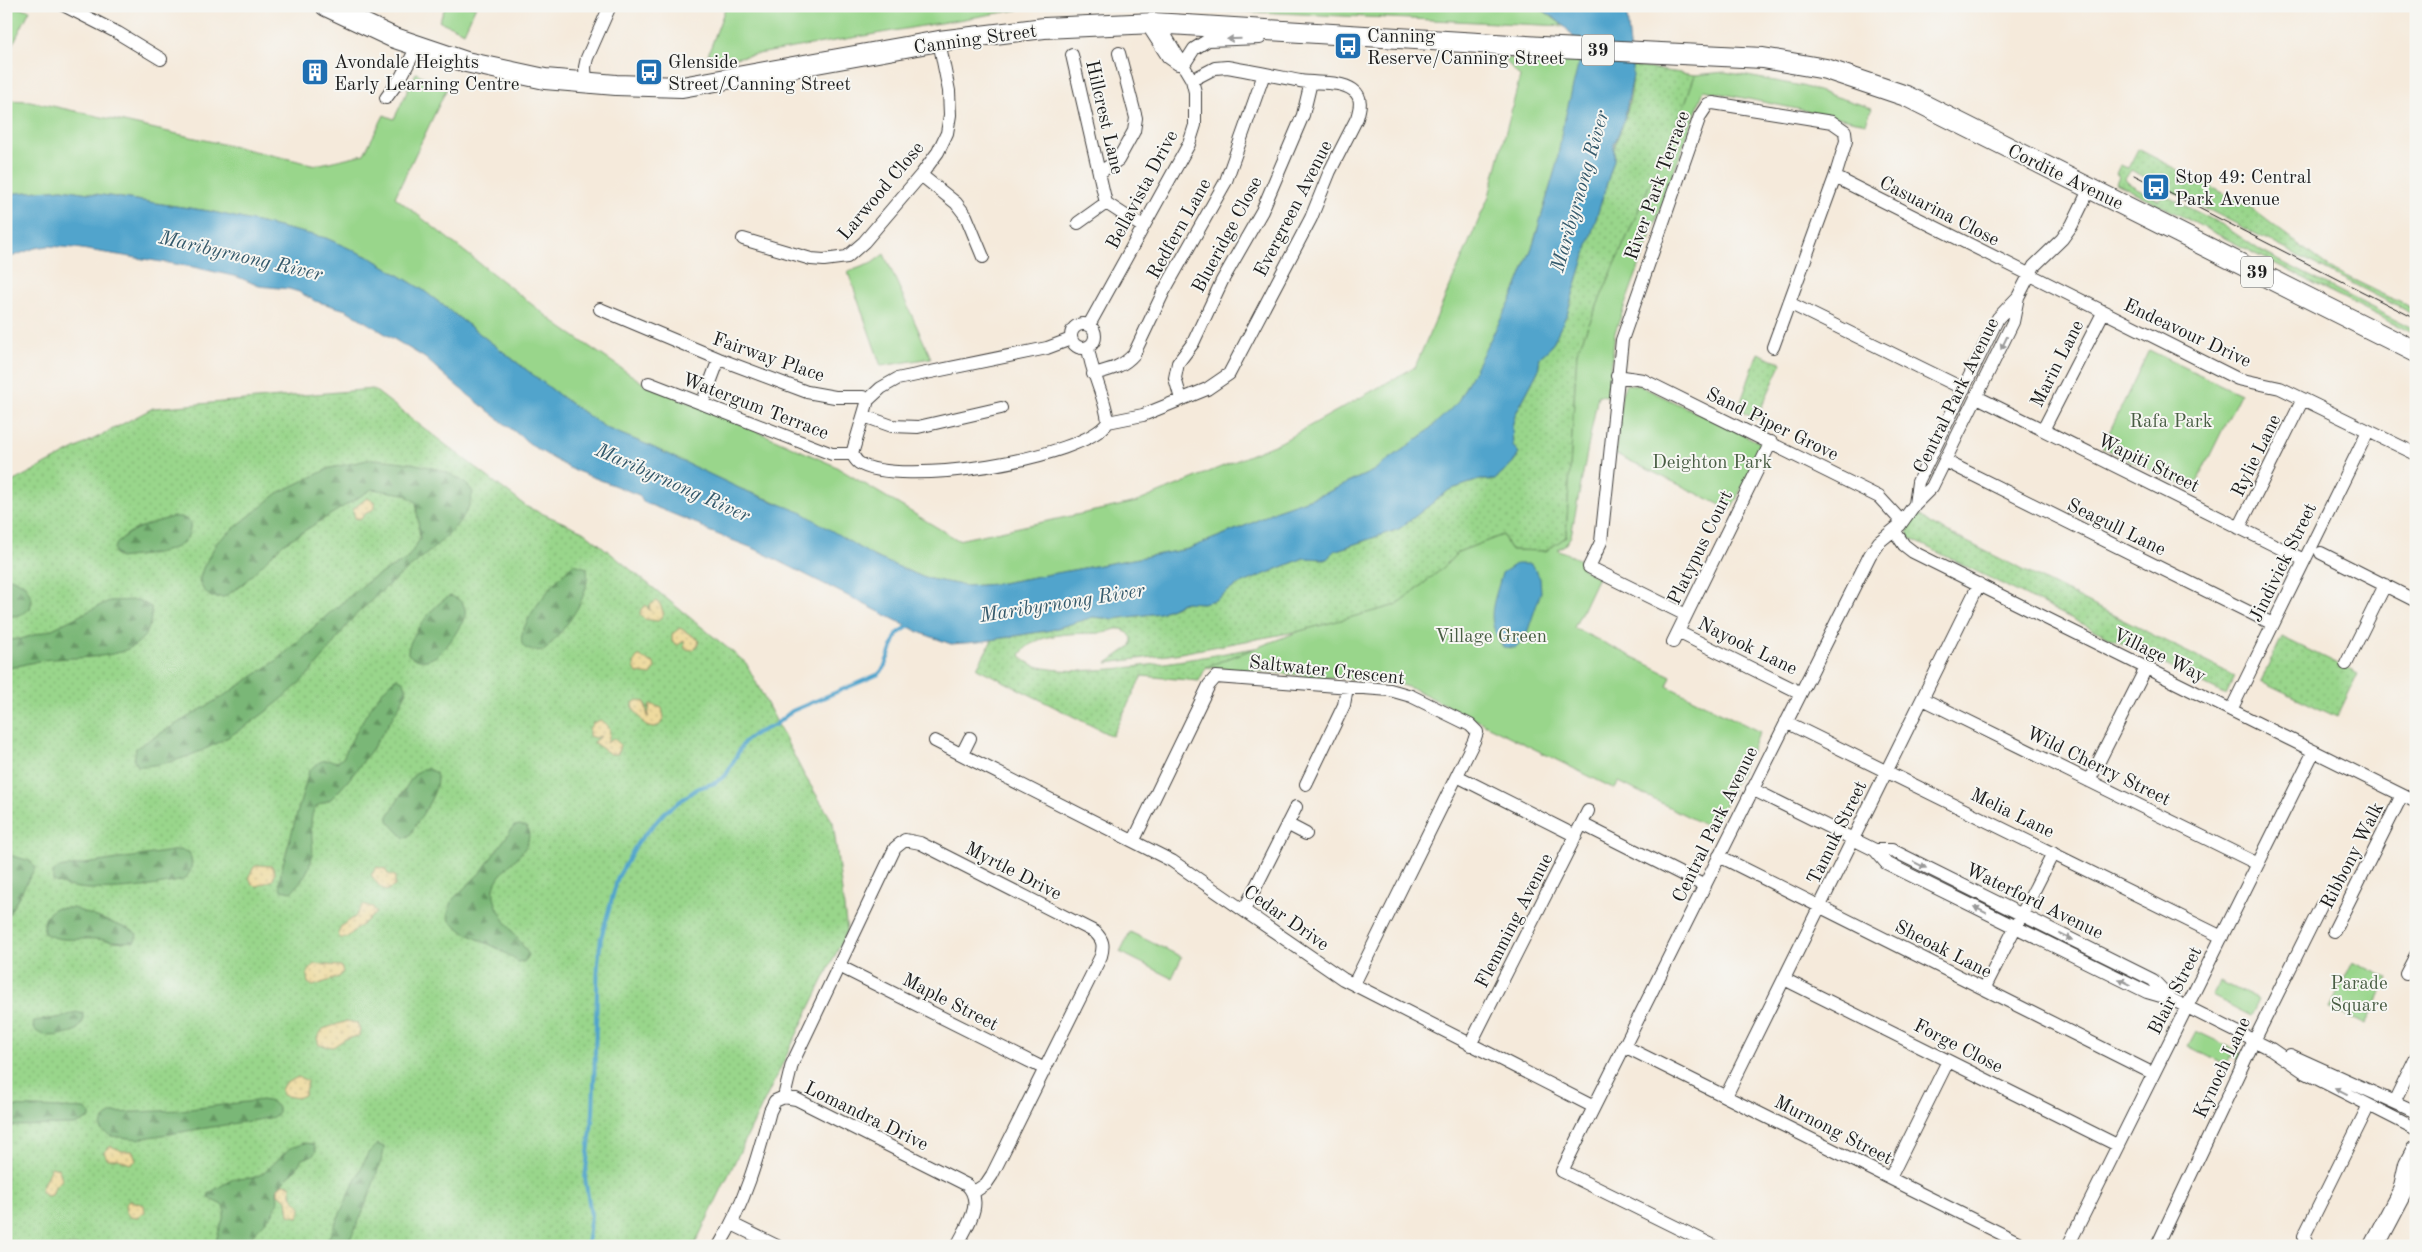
<svg xmlns="http://www.w3.org/2000/svg" width="2422" height="1252" font-family="'Old Standard TT',serif">
<style>
.grass{fill:url(#grass-dots);stroke:#5a7954}
.forest{fill:url(#forest-firs);stroke:#4b6a4a}
.sand{fill:url(#sand-dots);stroke:#857b5d}
.park{fill:#99d68b;stroke:#5a7954}
.water{fill:#51a4cc;stroke:#366074}
.lines{fill:none;stroke-linecap:round;stroke-linejoin:round}
.stream{stroke:#51a4cc;stroke-width:4}
.street-casing{stroke:#3d3b39;stroke-width:14}
.primary-casing{stroke:#3d3b39;stroke-width:22}
.street{stroke:#fff;stroke-width:12}
.primary{stroke:#fff;stroke-width:20}
.tram{stroke:#1c1c1c;stroke-width:1}
.oneway{fill:#999}
.labels{text-anchor:middle;stroke-width:4;stroke-linejoin:round;paint-order:stroke}
.shield{fill:#f6f6f2;stroke:#5d5d5c;stroke-width:1}
.shield-label{font-size:18px;font-weight:bold;fill:#1c1c1c}
.poi-label{font-size:19px;fill:#1c1c1c;stroke:#f6f6f2;text-anchor:start}
.street-label{font-size:19px;fill:#1c1c1c;stroke:#f6f6f2}
.park-label{font-size:19px;fill:#485d43;stroke:#f6f6f2}
.water-label{font-size:20px;font-style:italic;fill:#34596b;stroke:#f6f6f2}
</style>
<defs>
<pattern id="grass-dots" width="8" height="8" patternUnits="userSpaceOnUse" patternTransform="scale(1.25)"><rect width="8" height="8" fill="#99d68b"/><path d="M2 2h.1M6 6h.1" fill="none" stroke="#83b777" stroke-width="1.8" stroke-linecap="round"/></pattern>
<pattern id="forest-firs" width="22" height="20" patternUnits="userSpaceOnUse" patternTransform="scale(1.25)"><rect width="22" height="20" fill="#7ab777"/><path d="M5 1l3.5 6h-7zM16 11l3.5 6h-7z" fill="#639461"/></pattern>
<pattern id="sand-dots" width="8" height="8" patternUnits="userSpaceOnUse" patternTransform="scale(1.25)"><rect width="8" height="8" fill="#eeda9e"/><path d="M2 2h.1M6 6h.1" fill="none" stroke="#ccba88" stroke-width="1.8" stroke-linecap="round"/></pattern>
</defs>
<rect width="100%" height="100%" fill="#f6f6f2"/>
<filter id="ink" filterUnits="userSpaceOnUse"><feTurbulence type="fractalNoise" baseFrequency=".02" numOctaves="2"/><feDisplacementMap in="SourceGraphic" scale="10" xChannelSelector="R" yChannelSelector="G"/><feConvolveMatrix kernelMatrix="1 2 1 2 8 2 1 2 1" color-interpolation-filters="sRGB"/></filter>
<filter id="wash" filterUnits="userSpaceOnUse"><feTurbulence type="fractalNoise" baseFrequency=".0096" numOctaves="4" result="noise"/><feDisplacementMap in="SourceGraphic" scale="20" xChannelSelector="R" yChannelSelector="G"/><feGaussianBlur stdDeviation="1.12" result="paint"/><feColorMatrix in="noise" values="0 0 0 0 0 0 0 0 0 0 0 0 0 0 0 0 0 1.4 0 .05"/><feComposite in="paint" operator="in"/></filter>
<g filter="url(#wash)">
<rect width="100%" height="100%" fill="#f5eadb"/>
<path class="grass" d="M1632,66L1695,75L1686,101L1577,352L1566,537L1546,551L1510,550L1503,535L1458,552L1443,568L1397,605L1300,631L1175,654L1107,663L1131,646L1132,638C1129,634 1126,629 1120,629C1114,628 1108,633 1101,633C1076,634 1035,631 1020,655C1040,691 1216,654 1255,648L1206,667L1199,681L1142,676L1112,736L977,668L992,640L1051,630L1093,617L1114,619L1160,613L1186,602L1202,603L1215,600L1236,586L1304,558L1327,559L1334,551L1399,529L1449,490L1479,480H1495C1504,469 1513,465 1519,453L1513,446L1512,427L1515,415L1538,371L1540,357L1551,347L1567,314L1614,160C1614,140 1618,139 1624,122C1629,106 1634,83 1632,66Z
M2138,149L2250,207L2329,268L2416,310V316L2131,170L2125,179L2128,183L2159,200L2162,194L2221,224L2261,251L2286,264L2416,330V335L2116,183L2119,176L2116,174L2120,165L2128,168Z
M1758,353L1782,363L1756,419L1738,410Z
M373,389L527,507L583,531L746,663L803,773L833,822L847,931L694,1246H6V485L153,408Z
M1918,514L1931,524L2235,676L2226,695L1909,538L1907,529Z
M2282,637L2358,674L2337,717L2261,681Z"/>
<path class="forest" d="M372,459C400,461 457,466 473,492C471,498 470,505 467,510C452,540 399,573 374,598C367,605 359,611 352,619C339,634 329,652 315,667C277,710 198,767 138,766L134,760L136,748L225,695L276,661L333,610L371,579L407,559L420,539L416,502L404,494L372,489L283,544L243,584L224,597H211L204,591L199,581L203,568L217,542L278,493L330,468Z
M172,517H182L190,522C194,556 143,554 120,558L115,554L114,548C126,528 151,524 172,517Z
M574,564L587,568C591,599 564,629 545,650C484,660 559,574 574,564Z
M11,578L25,585L32,599L30,609L20,615L6,617V579Z
M451,596C458,599 463,601 465,609C467,616 461,624 457,631C447,648 429,672 408,654C406,640 437,599 451,596Z
M138,600L151,607C155,666 83,655 44,660C32,662 19,666 6,669V640L21,639L50,630L109,601Z
M397,678L404,682L407,691C392,722 357,774 332,798C328,802 320,803 316,807C306,819 315,842 312,856C310,871 301,882 291,892L281,890L279,883L283,864L309,771C318,761 324,758 337,762L343,758C351,739 380,686 397,678Z
M422,769H428L436,773C442,791 417,820 409,837L404,838L388,821V816L413,776Z
M520,825L527,827C539,855 489,868 494,896C496,913 519,939 529,955L525,961L518,962L499,949L465,933L450,921L448,913L453,899L481,872L514,826Z
M179,850L189,852C193,863 193,872 183,880C150,888 83,896 53,881V873L58,868Z
M6,854L30,861L35,868L6,919Z
M55,908H73L131,930L137,934L135,941C121,943 109,940 95,939C77,938 61,943 44,933C43,920 45,915 55,908Z
M76,1012L83,1014V1021L77,1030C63,1035 44,1041 33,1028L34,1021L63,1017Z
M262,1100L272,1102L278,1107V1112L275,1117L137,1139L111,1136L101,1130C101,1121 104,1117 113,1113L182,1110Z
M6,1106L85,1109L90,1113V1118L75,1125L6,1126Z
M305,1143L314,1144L316,1151L313,1155L302,1159L296,1169L280,1185L277,1191L278,1202L272,1215L257,1230L245,1246H216C215,1238 224,1220 225,1210L222,1205L208,1198L209,1193L233,1179L252,1178L264,1173L290,1148Z
M377,1144L384,1147L383,1155C372,1186 363,1218 346,1246H325L368,1153Z"/>
<path class="sand" d="M367,498L375,502V508L365,514L361,519L355,518L353,509Z
M656,601L660,604L664,614L658,621L644,619L640,614L641,609L646,605L650,611L649,606Z
M680,628L699,640L698,645L693,650L685,649L684,641L678,645L672,642V634Z
M638,656H641L643,659L654,663L655,669L651,675L637,673C633,666 633,663 638,656Z
M638,700L645,702L648,717L650,704L662,708L664,717L660,725L652,728L646,726L632,707L634,702Z
M600,720C612,725 611,734 607,743L613,738L620,744L618,754H610L593,742L601,736L595,738L589,736V729L593,723Z
M258,865L272,866L275,872L273,880L258,886L252,885L249,876L254,867Z
M377,867L385,869L388,874L395,876V886L386,891L380,887L371,875Z
M363,905L373,907L376,913L346,938H340L338,934L341,926L355,917Z
M315,964L341,966L343,972L339,977L313,986L308,983C306,975 308,968 315,964Z
M347,1021L357,1023L360,1029L359,1036L345,1039L333,1047L319,1045L317,1038L323,1029Z
M298,1077L308,1081L304,1095L297,1098L282,1095L281,1090L284,1084Z
M111,1146L122,1151H133L136,1160L130,1164L118,1159H107L104,1152Z
M51,1167L59,1169L62,1180L55,1186L52,1195L46,1196L41,1192V1189Z
M283,1184L290,1185C292,1189 290,1193 292,1197C298,1205 305,1205 298,1217L289,1215L287,1200L278,1194V1188Z
M129,1200L144,1205L145,1212L137,1218L130,1217L126,1212L125,1205Z"/>
<path class="park" d="M6,6L30,10L6,58Z
M446,6H476L464,32L439,21Z
M726,6H1040L705,63Z
M1191,6H1537L1564,26L1234,11Z
M1503,58L1580,61L1562,130L1557,163L1533,245L1513,296L1458,403L1423,435L1373,471L1326,493L1277,510L1252,523L1188,549L996,584L967,586L925,578L873,556L776,502L741,489L648,445L606,428L563,398L423,290L373,259L326,238L209,211L62,189L6,194V100L30,101L316,165L364,154L384,115L394,119L416,73L447,88L395,197L562,328L646,385L707,409L833,465L958,540L1137,502L1281,442L1415,367L1489,196L1520,77Z
M1725,72L1802,86L1872,108L1866,123L1704,90L1615,332L1608,396L1598,395L1571,536L1565,545L1557,549L1585,562L1582,569L1598,577L1574,628L1671,676L1667,686L1760,732L1713,829L1619,782L1615,789L1414,689L1394,683L1206,667L1300,631L1397,605L1443,568L1458,552L1503,535L1510,550L1546,551L1566,537L1577,352L1686,101L1695,75Z
M884,254L931,358L881,366L848,272L872,263Z
M2149,350L2240,394L2193,490L2102,447Z
M1626,384L1638,385L1763,444L1731,510L1616,454L1622,393Z
M1130,932L1182,957L1172,978L1120,952Z
M2353,961L2388,978L2365,1025L2330,1008Z
M2220,981L2259,1000L2251,1016L2212,996Z
M2196,1031L2244,1054L2241,1061L2230,1056L2225,1065L2188,1046Z"/>
<path class="water" d="M1537,6H1626L1633,76L1624,121L1614,144V160L1567,314L1551,347L1540,357L1538,371L1515,415L1512,427L1513,446L1519,453C1513,466 1504,469 1495,480H1479L1449,490L1399,529L1334,551L1327,559L1304,558L1236,586L1215,600L1202,603L1185,602L1160,613L1114,619L1093,617L1051,630L978,642L951,644L921,633L755,549L706,530L700,525L643,502L639,495L569,468L534,447L457,386L425,358L346,310L315,301L299,292L289,289L259,286L238,277L193,267L75,248L48,246L35,248L6,259V194L62,189L209,211L326,238L373,259L423,290L563,398L606,428L648,445L741,489L803,513L873,556L925,578L967,586L996,584L1188,549L1252,523L1277,510L1326,493L1373,471L1423,435L1457,403L1513,296L1533,245L1557,163L1562,130L1580,58C1578,32 1557,20 1537,6Z
M1516,564H1531L1540,578L1541,592L1526,636L1515,648L1503,647C1484,618 1494,604 1502,573Z"/>
<g class="lines">
<path class="stream" d="M587,1246L591,1215L585,1178L593,1113L598,962L601,938L618,877L638,842L665,812L698,788L715,783L726,775L744,742L756,733L775,725L792,711L879,674L884,668L897,634L912,624"/>
</g>
</g>
<g filter="url(#ink)">
<g class="lines">
<g class="street-casing">
<path id="street" d="M65,6L118,33L161,59
M1146,23L1168,57L1178,64
M1072,55L1106,203L1143,227
M1183,66L1194,49L1208,40L1260,38
M586,83L585,67L587,58L610,6
M386,98L400,79L417,47
M1099,173L1118,160L1134,131L1136,118L1119,53
M921,175L956,203L966,216L983,257
M1835,177L2238,379L2280,388L2416,454
M1078,223L1106,203
M743,239L811,259L824,260L847,257L864,242L921,175L938,152L947,133L950,115L949,91L939,41
M1789,303L1964,389
M600,309L719,359L807,392L835,397H863L868,400L881,388L897,379L1047,348L1071,339
M1071 336a12 12 0 1 1 24 0a12 12 0 1 1-24 0Z
M1089,325L1189,144L1195,125V92L1192,80L1158,23
M1088,347C1091,374 1106,398 1108,422
M1093,374C1109,370 1123,367 1134,354L1164,291L1226,181L1264,74
M1617,376L1643,380L1879,497L1902,522
M649,383L832,454H852
M1977,397L2304,560
M1181,399L1175,378L1178,363L1193,343L1222,281L1262,211L1303,115L1311,82
M868,400L852,454C854,457 856,461 859,463C897,488 1084,459 1108,422
M702,404L719,359
M864,416L892,426L918,427L1001,408
M1108,422L1143,415L1207,389L1229,374L1311,218L1330,171L1357,118C1360,108 1363,97 1353,90C1339,80 1316,84 1300,81C1275,76 1251,71 1227,67L1215,68L1192,80
M2043,430L2103,313
M1945,461L2273,624
M1915,504L1918,482L1998,318L2018,297L2034,266L2062,239L2072,225L2090,188
M2239,528L2303,399
M1894,530L1904,545L1913,552L2416,802
M2321,553L2416,601
M1686,615L1589,567L1601,542L1622,340L1700,116L1708,104L1713,103L1832,122L1845,131L1846,141L1835,177L1773,347
M1678,632L1801,693
M1673,642L1771,442
M2346,664L2385,585
M1923,699L2258,864
M2231,710L2368,431
M1786,722L2222,937
M935,741L1172,861L1343,979L1594,1107
M962,754L970,738
M1457,776L1576,836
M2089,781L2146,668
M1306,784L1344,705L1347,687
M1752,789L1875,850L1886,863L2147,992L2171,999L2271,1049L2306,1073L2416,1129
M1287,824L1306,834
M1582,824L1705,886
M1134,840L1209,685L1216,677L1390,690L1411,696L1470,725L1477,732L1474,741L1354,984
M1875,850H1892L2153,980L2171,999
M1719,856L2152,1073
M1244,910L1296,807
M2334,931L2402,795
M839,966L1045,1069
M2406,974L2416,955
M1784,979L2117,1145
M1984,989L2053,853
M1470,1045L1588,811
M1624,1046L2026,1246
M2290,1055L2416,1112
M1726,1096L1979,584
M784,1097L792,1064L895,848L905,840L920,843L1095,932C1103,940 1104,945 1101,956L992,1175L986,1184L974,1192
M2394,1102L2416,1057
M1890,1178L1948,1061
M732,1224L777,1246
M719,1246C744,1205 758,1157 770,1111L775,1101L784,1097L796,1099L967,1185C985,1203 966,1227 957,1246
M1714,1246L1562,1171L1870,555L1879,542L1900,525L1915,504L1932,487L2013,322L2018,297
M2068,1246L2314,751
M2157,1246L2254,1041L2321,906
M2308,1246L2304,1236L2369,1105"/>
</g>
<g class="primary-casing">
<path id="primary" d="M326,6L392,37L466,62L545,79L616,85L682,87L939,41L1044,28L1154,23L1559,48L1763,58L1826,69L1906,96L2416,352
M2374,1246L2403,1191L2409,1164L2416,1151"/>
</g>
<use href="#street" class="street"/>
<use href="#primary" class="primary"/>
<path class="tram" d="M2134,175L2416,319"/>
</g>
<defs><path id="oneway-solid" d="M-6-.8H1V-3.2L6.5 0L1 3.2V.8H-6Z" transform="scale(1.25)"/></defs>
<g class="oneway">
<use href="#oneway-solid" transform="translate(1234 39) rotate(179)"/>
<use href="#oneway-solid" transform="translate(2004 343) rotate(116)"/>
<use href="#oneway-solid" transform="translate(1920 865) rotate(26)"/>
<use href="#oneway-solid" transform="translate(1980 910) rotate(-153)"/>
<use href="#oneway-solid" transform="translate(2066 937) rotate(26)"/>
<use href="#oneway-solid" transform="translate(2125 982) rotate(-154)"/>
<use href="#oneway-solid" transform="translate(2341 1091) rotate(-153)"/>
</g>
</g>
<defs>
<g id="bus-square" transform="scale(1.4375)"><rect x="-9" y="-9" width="18" height="18" rx="4" fill="#1f6fb2" stroke="#f6f6f2"/><path d="M-5-6H5V4H4V6H2V4H-2V6H-4V4H-5ZM-3.5-4V0h7V-4ZM-3.5 1.2v1.5H-2V1.2ZM2 1.2v1.5H3.5V1.2Z" fill="#fff"/></g>
<g id="building-square" transform="scale(1.4375)"><rect x="-9" y="-9" width="18" height="18" rx="4" fill="#1f6fb2" stroke="#f6f6f2"/><path d="M-4-6H4V6H1V3H-1V6H-4ZM-2.5-4.3h1.7v1.8h-1.7ZM.8-4.3h1.7v1.8H.8ZM-2.5-1h1.7V.8h-1.7ZM.8-1h1.7V.8H.8Z" fill="#fff"/></g>
</defs>
<g fill-rule="evenodd">
<use href="#bus-square" x="1348" y="46"/>
<use href="#building-square" x="315" y="72"/>
<use href="#bus-square" x="649" y="72"/>
<use href="#bus-square" x="2156" y="187"/>
</g>
<g class="labels">
<g class="shield">
<rect x="1582" y="34.5" width="32" height="31" rx="4"/>
<rect x="2241" y="256.5" width="32" height="31" rx="4"/>
</g>
<g class="shield-label">
<text x="1598" y="56">39</text>
<text x="2257" y="278">39</text>
</g>
<g class="poi-label">
<text x="1367" y="42">Canning<tspan x="1367" dy="22">Reserve/Canning Street</tspan></text>
<text x="334" y="68">Avondale Heights<tspan x="334" dy="22">Early Learning Centre</tspan></text>
<text x="668" y="68">Glenside<tspan x="668" dy="22">Street/Canning Street</tspan></text>
<text x="2175" y="183">Stop 49: Central<tspan x="2175" dy="22">Park Avenue</tspan></text>
</g>
<g class="street-label">
<text transform="translate(975 38) rotate(-8)" y="7">Canning Street</text>
<text transform="translate(1106 117) rotate(77)" y="7">Hillcrest Lane</text>
<text transform="translate(2066 176) rotate(26)" y="7">Cordite Avenue</text>
<text transform="translate(1656 185) rotate(-70)" y="7">River Park Terrace</text>
<text transform="translate(1141 189) rotate(-62)" y="7">Bellavista Drive</text>
<text transform="translate(880 190) rotate(-50)" y="7">Larwood Close</text>
<text transform="translate(1292 208) rotate(-63)" y="7">Evergreen Avenue</text>
<text transform="translate(1940 210) rotate(27)" y="7">Casuarina Close</text>
<text transform="translate(1178 228) rotate(-61)" y="7">Redfern Lane</text>
<text transform="translate(1226 234) rotate(-62)" y="7">Blueridge Close</text>
<text transform="translate(2188 332) rotate(25)" y="7">Endeavour Drive</text>
<text transform="translate(769 356) rotate(19)" y="7">Fairway Place</text>
<text transform="translate(2056 363) rotate(-63)" y="7">Marin Lane</text>
<text transform="translate(1955 395) rotate(-64)" y="7">Central Park Avenue</text>
<text transform="translate(756 405) rotate(21)" y="7">Watergum Terrace</text>
<text transform="translate(1773 423) rotate(26)" y="7">Sand Piper Grove</text>
<text transform="translate(2255 455) rotate(-64)" y="7">Rylie Lane</text>
<text transform="translate(2149 462) rotate(26)" y="7">Wapiti Street</text>
<text transform="translate(2117 526) rotate(26)" y="7">Seagull Lane</text>
<text transform="translate(1699 547) rotate(-64)" y="7">Platypus Court</text>
<text transform="translate(2282 562) rotate(-64)" y="7">Jindivick Street</text>
<text transform="translate(1748 645) rotate(26)" y="7">Nayook Lane</text>
<text transform="translate(2160 654) rotate(26)" y="7">Village Way</text>
<text transform="translate(1327 669) rotate(6)" y="7">Saltwater Crescent</text>
<text transform="translate(2099 765) rotate(26)" y="7">Wild Cherry Street</text>
<text transform="translate(2013 812) rotate(26)" y="7">Melia Lane</text>
<text transform="translate(1714 824) rotate(-64)" y="7">Central Park Avenue</text>
<text transform="translate(1836 832) rotate(-64)" y="7">Tamuk Street</text>
<text transform="translate(2351 855) rotate(-63)" y="7">Ribbony Walk</text>
<text transform="translate(1014 870) rotate(27)" y="7">Myrtle Drive</text>
<text transform="translate(2035 900) rotate(26)" y="7">Waterford Avenue</text>
<text transform="translate(1287 917) rotate(35)" y="7">Cedar Drive</text>
<text transform="translate(1513 920) rotate(-63)" y="7">Flemming Avenue</text>
<text transform="translate(1944 948) rotate(27)" y="7">Sheoak Lane</text>
<text transform="translate(2174 990) rotate(-63)" y="7">Blair Street</text>
<text transform="translate(951 1001) rotate(27)" y="7">Maple Street</text>
<text transform="translate(1959 1045) rotate(27)" y="7">Forge Close</text>
<text transform="translate(2221 1067) rotate(-65)" y="7">Kynoch Lane</text>
<text transform="translate(867 1115) rotate(26)" y="7">Lomandra Drive</text>
<text transform="translate(1834 1129) rotate(27)" y="7">Murnong Street</text>
</g>
<g class="park-label">
<text x="2171" y="427">Rafa Park</text>
<text x="1712" y="468">Deighton Park</text>
<text x="1491" y="642">Village Green</text>
<text x="2359" y="989">Parade<tspan x="2359" dy="22">Square</tspan></text>
</g>
<g class="water-label">
<text transform="translate(1579 191) rotate(-74)" y="7">Maribyrnong River</text>
<text transform="translate(241 255) rotate(13)" y="7">Maribyrnong River</text>
<text transform="translate(673 482) rotate(24)" y="7">Maribyrnong River</text>
<text transform="translate(1062 602) rotate(-9)" y="7">Maribyrnong River</text>
</g>
</g>
<rect width="2422" height="1252" fill="none" stroke="#f6f6f2" stroke-width="25"/>
</svg>
